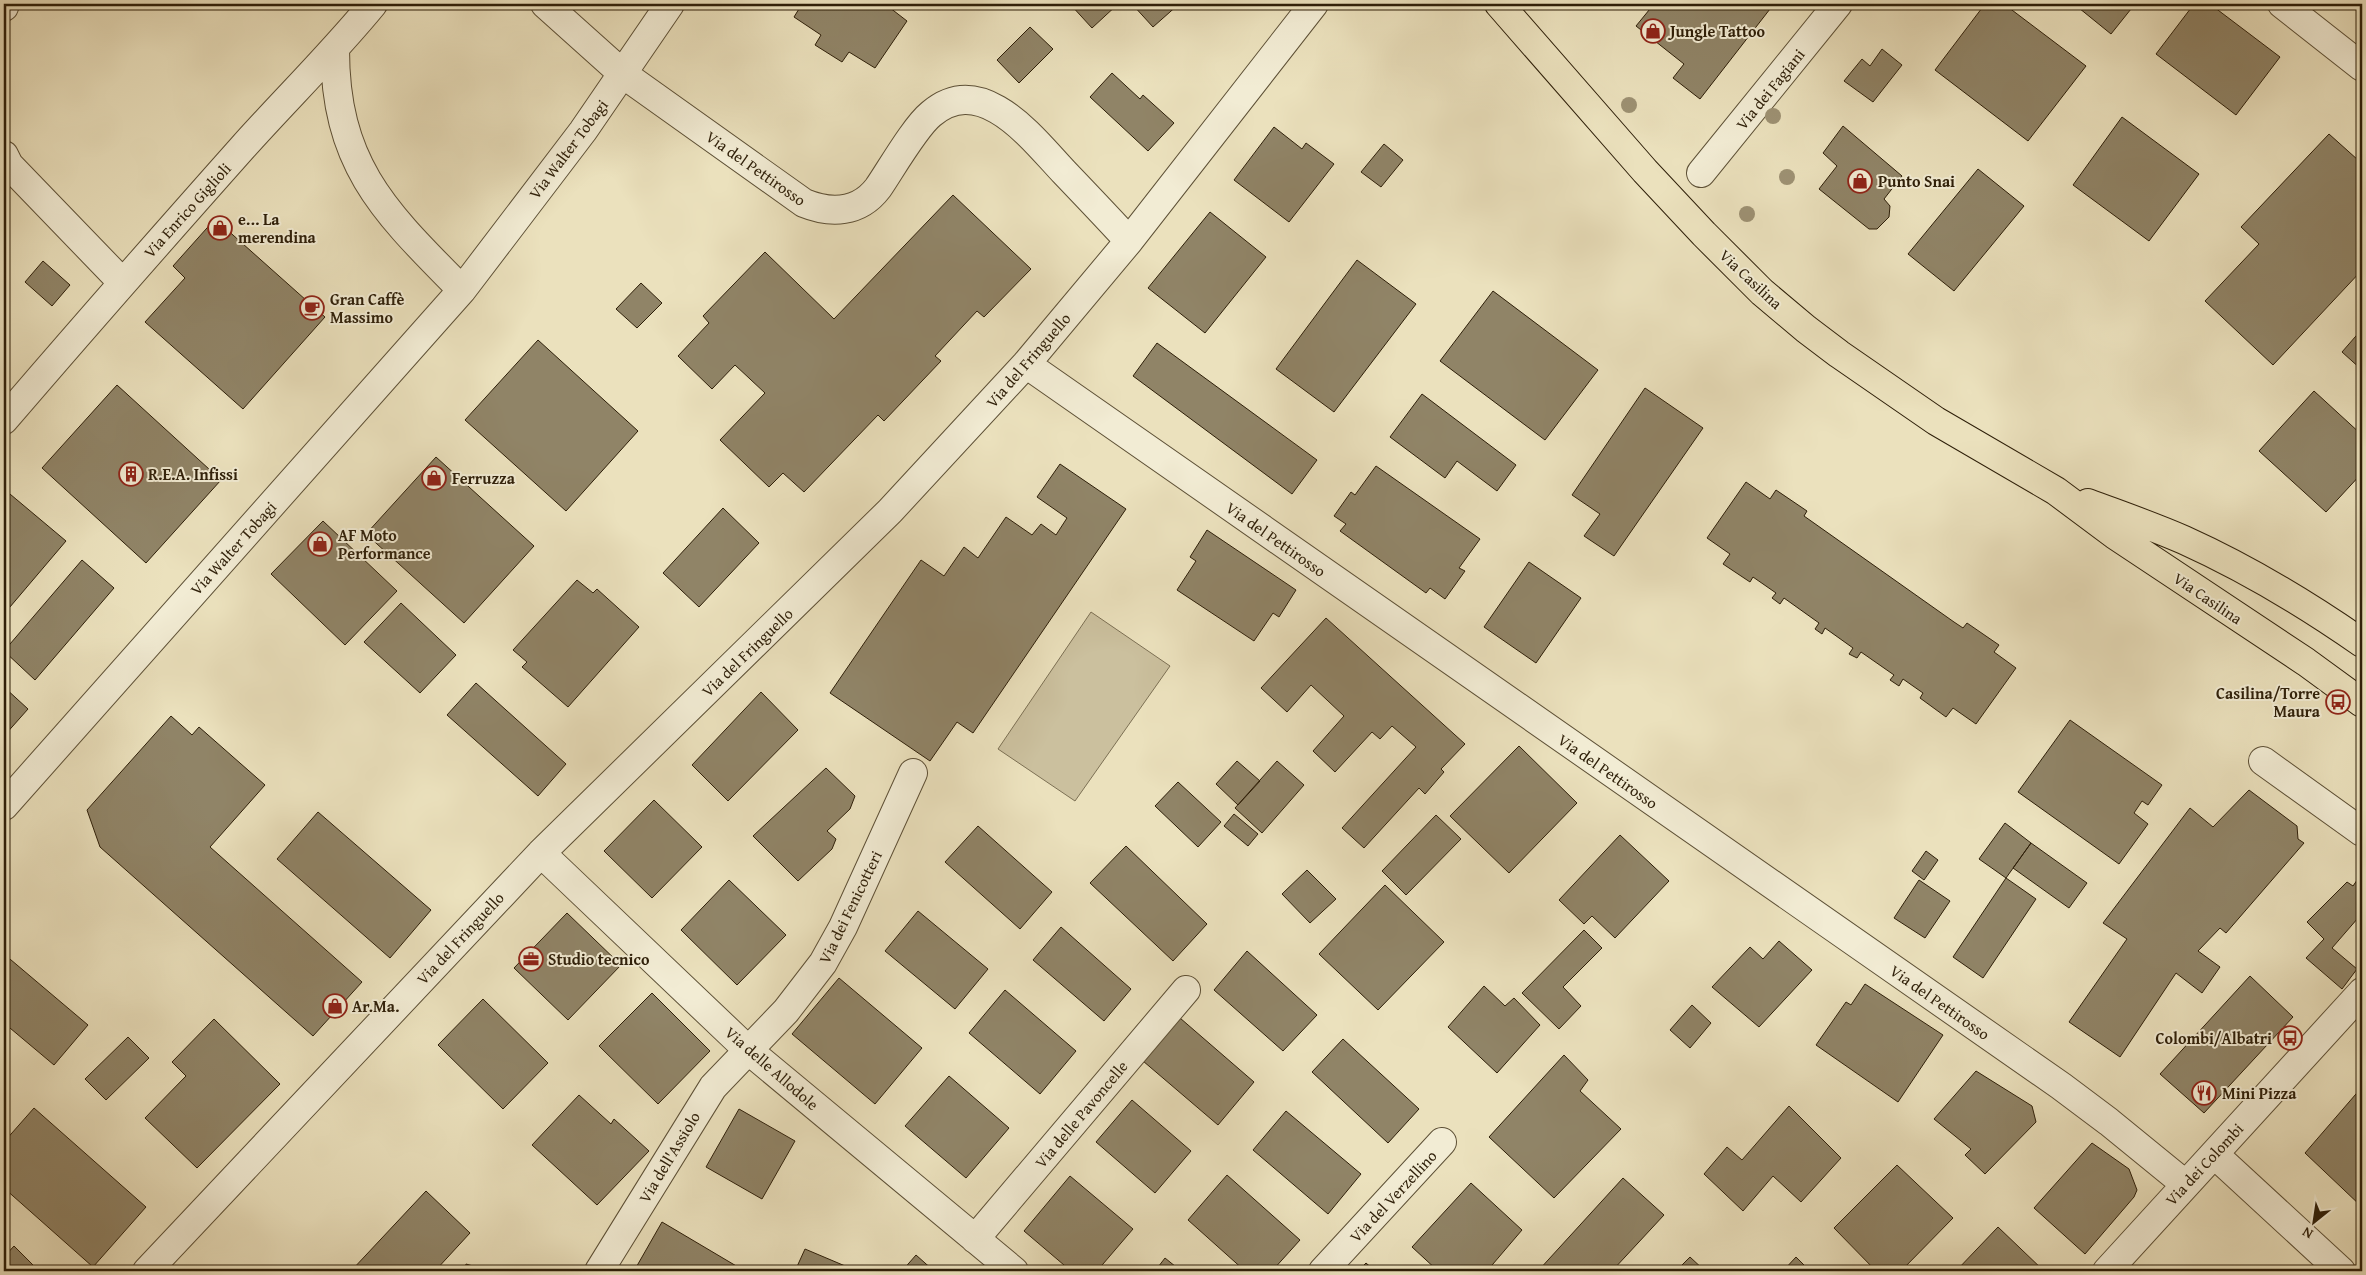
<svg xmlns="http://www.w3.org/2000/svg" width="2366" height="1275" font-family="'Gentium Book Plus',serif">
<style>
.green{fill:#cbc09e;stroke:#7c7054}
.building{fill:#908467;stroke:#2e1f09}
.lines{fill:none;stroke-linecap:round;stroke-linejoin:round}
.minor-casing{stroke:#5d5036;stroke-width:30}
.major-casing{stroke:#2e1f09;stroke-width:30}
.minor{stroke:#f2ecd4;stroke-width:28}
.major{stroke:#ebe1bd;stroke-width:28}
.tree{fill:#9d9173}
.labels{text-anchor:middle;stroke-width:4;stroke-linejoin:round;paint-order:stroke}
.poi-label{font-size:16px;font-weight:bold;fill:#2e1f09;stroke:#f2ecd4;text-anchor:start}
.street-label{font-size:16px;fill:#2e1f09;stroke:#f2ecd4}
</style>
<rect width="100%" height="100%" fill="#ebe1bd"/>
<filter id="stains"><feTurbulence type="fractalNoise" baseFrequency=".004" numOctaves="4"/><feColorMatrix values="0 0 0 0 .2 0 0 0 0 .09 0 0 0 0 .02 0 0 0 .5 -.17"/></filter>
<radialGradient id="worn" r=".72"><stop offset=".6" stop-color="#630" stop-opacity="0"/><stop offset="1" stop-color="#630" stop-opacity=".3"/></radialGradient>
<path class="green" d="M1091,612L1170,666L1075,801L998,749Z"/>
<path class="building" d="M802,4H885L907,21L875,68L849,52L842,62L815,45L821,35L794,17Z
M1070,4H1118L1092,28Z
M1132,4H1179L1153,27Z
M1654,4H1763L1770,9L1700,99L1673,78L1684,64L1636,26Z
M1985,4H2004L2086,66L2028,141L1935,70Z
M2074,4H2135L2111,34Z
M2194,4H2210L2280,57L2236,115L2156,54Z
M1030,27L1053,49L1019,83L997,60Z
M1882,49L1902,65L1873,102L1844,81L1862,59L1870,66Z
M1112,73L1140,99L1143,95L1174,123L1148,151L1090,97Z
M2122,117L2199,174L2149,241L2073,185Z
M1843,126L1902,176L1884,199L1890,206L1889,217L1877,229H1869L1819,189L1837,166L1823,153Z
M1274,127L1302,149L1306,143L1334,164L1289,222L1234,180Z
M2329,134L2358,160L2362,156V270L2273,365L2205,301L2259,244L2241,227Z
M1384,144L1403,160L1381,187L1361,172Z
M1978,169L2024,206L1954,291L1908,254Z
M953,195L1031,269L984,317L977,311L935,356L941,361L884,421L878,415L804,492L783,473L769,487L720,440L765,393L735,365L712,389L678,356L709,323L703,316L765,252L834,319Z
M1210,212L1266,257L1205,333L1148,288Z
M215,219L325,317L243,409L145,322L185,278L173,266Z
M1357,260L1416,304L1334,412L1276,369Z
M43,261L70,285L52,306L25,282Z
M641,283L662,303L637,328L616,309Z
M1493,291L1598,370L1545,440L1440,361Z
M2362,329V370L2342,352Z
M538,340L638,431L566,511L465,420Z
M1157,343L1317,460L1292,494L1133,376Z
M117,385L221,480L146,563L42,468Z
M1645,388L1703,428L1614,556L1584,536L1600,514L1572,495Z
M2314,391L2362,435V473L2326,512L2259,451Z
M1422,394L1516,465L1497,491L1457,461L1445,478L1390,437Z
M436,457L534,546L464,623L366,534Z
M1060,464L1126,509L973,733L957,722L930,761L830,693L921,560L944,576L964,547L978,558L1006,517L1032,535L1041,524L1056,535L1067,518L1037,497Z
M1376,466L1480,539L1459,568L1465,571L1445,599L1430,588L1426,593L1340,531L1346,524L1334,516L1351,492L1355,495Z
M1746,482L1770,499L1776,490L1807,511L1804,516L1954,622L1963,628L1967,623L1999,645L1994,652L2016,668L1976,724L1953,708L1946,717L1920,698L1923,693L1903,679L1899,686L1890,680L1894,675L1861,652L1857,658L1849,654L1853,648L1825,628L1822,634L1815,629L1819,623L1784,598L1780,604L1772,598L1776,593L1753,577L1750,582L1723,564L1730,554L1707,538Z
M4,489L66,541L4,614Z
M723,508L759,543L699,607L663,573Z
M323,521L397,591L345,645L271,574Z
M1207,530L1296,590L1279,617L1273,613L1254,641L1177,590L1196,561L1190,557Z
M82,560L114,588L35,680L4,651Z
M1529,562L1581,598L1536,663L1484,627Z
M577,580L593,593L597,589L639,627L568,707L522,667L527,662L513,650Z
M401,603L456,655L420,693L364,642Z
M1326,618L1465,744L1441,769L1444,772L1425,794L1419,788L1364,848L1342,828L1416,747L1392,726L1380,739L1372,732L1335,772L1313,751L1344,716L1311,685L1287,712L1261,688Z
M476,683L566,764L538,796L447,715Z
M4,687L28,709L4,736Z
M761,692L798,730L728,801L692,765Z
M171,716L192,735L199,727L265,785L210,847L362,982L313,1036L100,847L87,810Z
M2070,720L2162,785L2148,805L2142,801L2134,813L2148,824L2119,864L2018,792Z
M1519,746L1577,803L1509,873L1450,816Z
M1237,761L1260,781L1238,805L1216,784Z
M1277,761L1304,785L1262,833L1235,808Z
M826,768L855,796L850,809L827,831L836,839L832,849L798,881L753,836Z
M1178,782L1221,822L1198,847L1155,806Z
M2249,790L2297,826L2298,839L2304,843L2226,933L2220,928L2198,951L2220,967L2202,993L2176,973L2120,1057L2069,1022L2127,939L2103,923L2190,808L2213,827Z
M654,800L702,847L652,898L604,851Z
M318,812L431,910L390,958L277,859Z
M1234,814L1258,834L1248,846L1224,826Z
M1436,815L1461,839L1406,895L1382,871Z
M2005,823L2031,843L2006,878L1979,859Z
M978,826L1052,892L1020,929L945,862Z
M1620,835L1669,881L1615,938L1592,916L1584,924L1559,900Z
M2031,843L2087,883L2069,908L2013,868Z
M1126,846L1207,924L1173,961L1090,883Z
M1926,851L1938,860L1924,880L1912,871Z
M1307,870L1336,899L1310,923L1282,894Z
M2362,873V922L2358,918L2332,948L2357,969L2342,989L2306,958L2324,939L2307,922L2347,882L2353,886Z
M2006,878L2036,899L1983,978L1953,957Z
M729,880L786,935L737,985L681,930Z
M1919,880L1950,901L1925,938L1894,918Z
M1385,885L1444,942L1378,1010L1319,954Z
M918,911L988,969L955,1009L885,951Z
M567,913L621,965L568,1020L514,968Z
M1061,927L1131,989L1104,1021L1033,960Z
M1584,930L1602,948L1563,987L1581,1006L1559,1029L1522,993Z
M1779,941L1812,970L1759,1027L1712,987L1750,947L1763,959Z
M1247,951L1317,1015L1283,1051L1214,990Z
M4,954L88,1025L54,1065L4,1023Z
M2250,976L2293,1017L2204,1113L2160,1074Z
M839,978L922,1048L875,1104L792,1034Z
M1865,984L1943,1035L1898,1102L1816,1045L1846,1002L1851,1005Z
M1484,986L1505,1006L1514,998L1540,1025L1497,1073L1448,1027Z
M1005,990L1076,1051L1040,1094L969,1033Z
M652,993L710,1051L658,1104L599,1046Z
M483,999L548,1063L503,1109L438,1045Z
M1692,1005L1711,1023L1690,1048L1670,1030Z
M1180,1018L1254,1082L1218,1125L1143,1061Z
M214,1019L280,1084L197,1168L145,1118L186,1076L172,1062Z
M128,1037L149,1058L106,1100L85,1079Z
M1343,1039L1419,1109L1388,1143L1312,1072Z
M1564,1055L1588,1080L1580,1091L1621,1129L1554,1198L1489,1137Z
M1976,1071L2032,1106L2036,1122L1985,1174L1965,1155L1971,1149L1934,1119Z
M949,1076L1009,1128L966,1178L905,1126Z
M2362,1087V1207L2305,1153Z
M579,1095L611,1124L614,1119L649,1151L597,1205L532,1145Z
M1132,1100L1191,1151L1155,1193L1096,1142Z
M1789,1106L1841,1158L1801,1202L1773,1176L1743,1211L1704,1174L1727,1147L1742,1160Z
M34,1108L146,1207L93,1267L4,1188V1142Z
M739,1109L795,1141L762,1199L706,1167Z
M1286,1111L1361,1174L1328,1214L1253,1150Z
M2092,1143L2129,1169L2137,1190L2134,1197L2085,1254L2034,1208Z
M1897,1165L1953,1218L1901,1271H1876L1834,1228Z
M1227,1175L1300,1240L1272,1271H1245L1188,1220Z
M1070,1176L1133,1229L1097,1271H1071L1024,1231Z
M1623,1178L1664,1215L1612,1271H1538Z
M1471,1183L1522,1230L1487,1271H1438L1412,1247Z
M426,1191L470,1233L435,1271H351Z
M662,1222L738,1267L736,1271H634Z
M1998,1227L2044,1271H1956Z
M14,1246L39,1271H4V1257Z
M805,1249L857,1271H795Z
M916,1255L934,1271H902Z
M1690,1257L1705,1271H1676Z
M1796,1257L1810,1271H1783Z
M1165,1258L1181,1271H1155Z
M1366,1263L1375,1271H1358Z
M466,1264L490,1271H464Z"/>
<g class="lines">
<g class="minor-casing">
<path id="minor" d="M545,4L623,74L804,203C831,214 859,213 878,188C891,169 915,127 931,114C982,71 1032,138 1064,172C1086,195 1108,218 1129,241
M2282,4L2362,67
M4,7L5,4
M335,49C335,166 385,212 462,290
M4,155L9,165L122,282
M1701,173L1838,4
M1026,364L2061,1086L2109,1122L2185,1184
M4,420C83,328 163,237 243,147C286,99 332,54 373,4
M2263,761L2362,832
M4,806L462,290L583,131L670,4
M541,853L748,1050L1014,1271
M2214,1154L2341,1271
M975,1239L1186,990
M147,1271L541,853L890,511L1026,364L1129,241L1314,4
M599,1271L713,1087L786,1011L823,963L843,927L913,773
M1323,1271L1442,1142
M2107,1271L2362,992"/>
</g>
<g class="major-casing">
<path id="major" d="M1499,4L1645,171L1704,234L1762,292L1806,329L1839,354L1936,421L2056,491L2115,535L2306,662L2362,703
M2088,503C2120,515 2152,526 2184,540C2246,568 2306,604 2362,643"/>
</g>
<use href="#minor" class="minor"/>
<use href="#major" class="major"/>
</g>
<g class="tree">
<circle cx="1629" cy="105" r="8"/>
<circle cx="1773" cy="116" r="8"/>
<circle cx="1787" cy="177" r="8"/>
<circle cx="1747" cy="214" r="8"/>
</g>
<defs>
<g id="shop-ring" transform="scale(1.25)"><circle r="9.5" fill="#f2ecd4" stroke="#8f2418" stroke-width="1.5"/><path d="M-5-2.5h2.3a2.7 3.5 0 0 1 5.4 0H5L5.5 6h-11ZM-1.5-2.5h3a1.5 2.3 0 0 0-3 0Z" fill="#8f2418"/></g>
<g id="cafe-ring" transform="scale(1.25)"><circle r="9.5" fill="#f2ecd4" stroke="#8f2418" stroke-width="1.5"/><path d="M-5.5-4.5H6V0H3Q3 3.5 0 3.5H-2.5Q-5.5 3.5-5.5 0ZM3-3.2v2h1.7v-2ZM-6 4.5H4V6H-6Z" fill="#8f2418"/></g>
<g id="building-ring" transform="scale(1.25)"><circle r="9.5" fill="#f2ecd4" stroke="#8f2418" stroke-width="1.5"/><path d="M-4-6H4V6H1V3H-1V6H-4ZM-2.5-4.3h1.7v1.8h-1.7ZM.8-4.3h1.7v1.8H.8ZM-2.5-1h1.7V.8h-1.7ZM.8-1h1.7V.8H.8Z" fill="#8f2418"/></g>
<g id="bus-ring" transform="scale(1.25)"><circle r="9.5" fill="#f2ecd4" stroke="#8f2418" stroke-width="1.5"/><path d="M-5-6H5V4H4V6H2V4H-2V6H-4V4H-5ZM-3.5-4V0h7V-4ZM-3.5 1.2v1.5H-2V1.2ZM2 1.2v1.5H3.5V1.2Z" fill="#8f2418"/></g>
<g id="office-ring" transform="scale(1.25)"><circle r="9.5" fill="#f2ecd4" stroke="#8f2418" stroke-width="1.5"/><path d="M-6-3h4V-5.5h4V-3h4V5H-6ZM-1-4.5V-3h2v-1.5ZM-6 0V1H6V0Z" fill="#8f2418"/></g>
<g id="restaurant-ring" transform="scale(1.25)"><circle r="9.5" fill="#f2ecd4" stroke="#8f2418" stroke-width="1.5"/><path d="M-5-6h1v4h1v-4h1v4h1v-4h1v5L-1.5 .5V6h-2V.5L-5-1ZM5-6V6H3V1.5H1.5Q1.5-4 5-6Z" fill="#8f2418"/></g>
</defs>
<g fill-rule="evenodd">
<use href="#shop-ring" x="1653" y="31"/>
<use href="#shop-ring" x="1860" y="181"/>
<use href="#shop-ring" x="220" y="228"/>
<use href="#cafe-ring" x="312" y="308"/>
<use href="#building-ring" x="131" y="474"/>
<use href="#shop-ring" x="434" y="478"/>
<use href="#shop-ring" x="320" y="544"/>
<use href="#bus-ring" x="2338" y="702"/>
<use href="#office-ring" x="531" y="959"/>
<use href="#shop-ring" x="335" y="1006"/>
<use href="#bus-ring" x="2290" y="1038"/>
<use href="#restaurant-ring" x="2204" y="1093"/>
</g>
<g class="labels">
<g class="poi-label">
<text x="1670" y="37">Jungle Tattoo</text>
<text x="1878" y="187">Punto Snai</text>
<text x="238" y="225">e... La<tspan x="238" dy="18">merendina</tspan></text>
<text x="330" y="305">Gran Caffè<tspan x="330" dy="18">Massimo</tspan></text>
<text x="148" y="480">R.E.A. Infissi</text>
<text x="452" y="484">Ferruzza</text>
<text x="338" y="541">AF Moto<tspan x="338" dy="18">Performance</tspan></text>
<text x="2320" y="699" text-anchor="end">Casilina/Torre<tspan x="2320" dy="18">Maura</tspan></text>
<text x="548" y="965">Studio tecnico</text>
<text x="352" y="1012">Ar.Ma.</text>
<text x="2272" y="1044" text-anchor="end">Colombi/Albatri</text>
<text x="2222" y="1099">Mini Pizza</text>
</g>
<g class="street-label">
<text transform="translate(1770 89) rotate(-51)" y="6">Via dei Fagiani</text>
<text transform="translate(568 149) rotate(-53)" y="6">Via Walter Tobagi</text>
<text transform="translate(756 168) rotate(35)" y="6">Via del Pettirosso</text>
<text transform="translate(187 210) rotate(-48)" y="6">Via Enrico Giglioli</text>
<text transform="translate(1751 279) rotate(43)" y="6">Via Casilina</text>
<text transform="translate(1028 360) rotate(-49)" y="6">Via del Fringuello</text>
<text transform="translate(1276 539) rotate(35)" y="6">Via del Pettirosso</text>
<text transform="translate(233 548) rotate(-48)" y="6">Via Walter Tobagi</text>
<text transform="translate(2208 598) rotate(34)" y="6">Via Casilina</text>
<text transform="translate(747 652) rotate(-44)" y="6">Via del Fringuello</text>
<text transform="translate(1608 771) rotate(35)" y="6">Via del Pettirosso</text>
<text transform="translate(850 907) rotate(-64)" y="6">Via dei Fenicotteri</text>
<text transform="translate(460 938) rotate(-47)" y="6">Via del Fringuello</text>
<text transform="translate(1940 1002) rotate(35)" y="6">Via del Pettirosso</text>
<text transform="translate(772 1068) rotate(41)" y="6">Via delle Allodole</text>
<text transform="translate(1081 1114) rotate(-50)" y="6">Via delle Pavoncelle</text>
<text transform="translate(669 1157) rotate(-59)" y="6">Via dell'Assiolo</text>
<text transform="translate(2204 1164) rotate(-47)" y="6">Via dei Colombi</text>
<text transform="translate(1393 1196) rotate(-47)" y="6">Via del Verzellino</text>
</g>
</g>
<rect width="2366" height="1275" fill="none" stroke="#ebe1bd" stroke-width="20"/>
<rect x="5" y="5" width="2356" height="1265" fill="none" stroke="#2e1f09" stroke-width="2.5"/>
<rect x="10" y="10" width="2346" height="1255" fill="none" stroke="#2e1f09"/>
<g transform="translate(2314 1222) rotate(210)" stroke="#f2ecd4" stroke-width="4" paint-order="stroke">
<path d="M0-4L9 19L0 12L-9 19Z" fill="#2e1f09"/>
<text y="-8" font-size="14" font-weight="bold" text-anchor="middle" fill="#2e1f09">N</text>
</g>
<rect width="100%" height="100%" filter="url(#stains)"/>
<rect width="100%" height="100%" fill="url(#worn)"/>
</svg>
